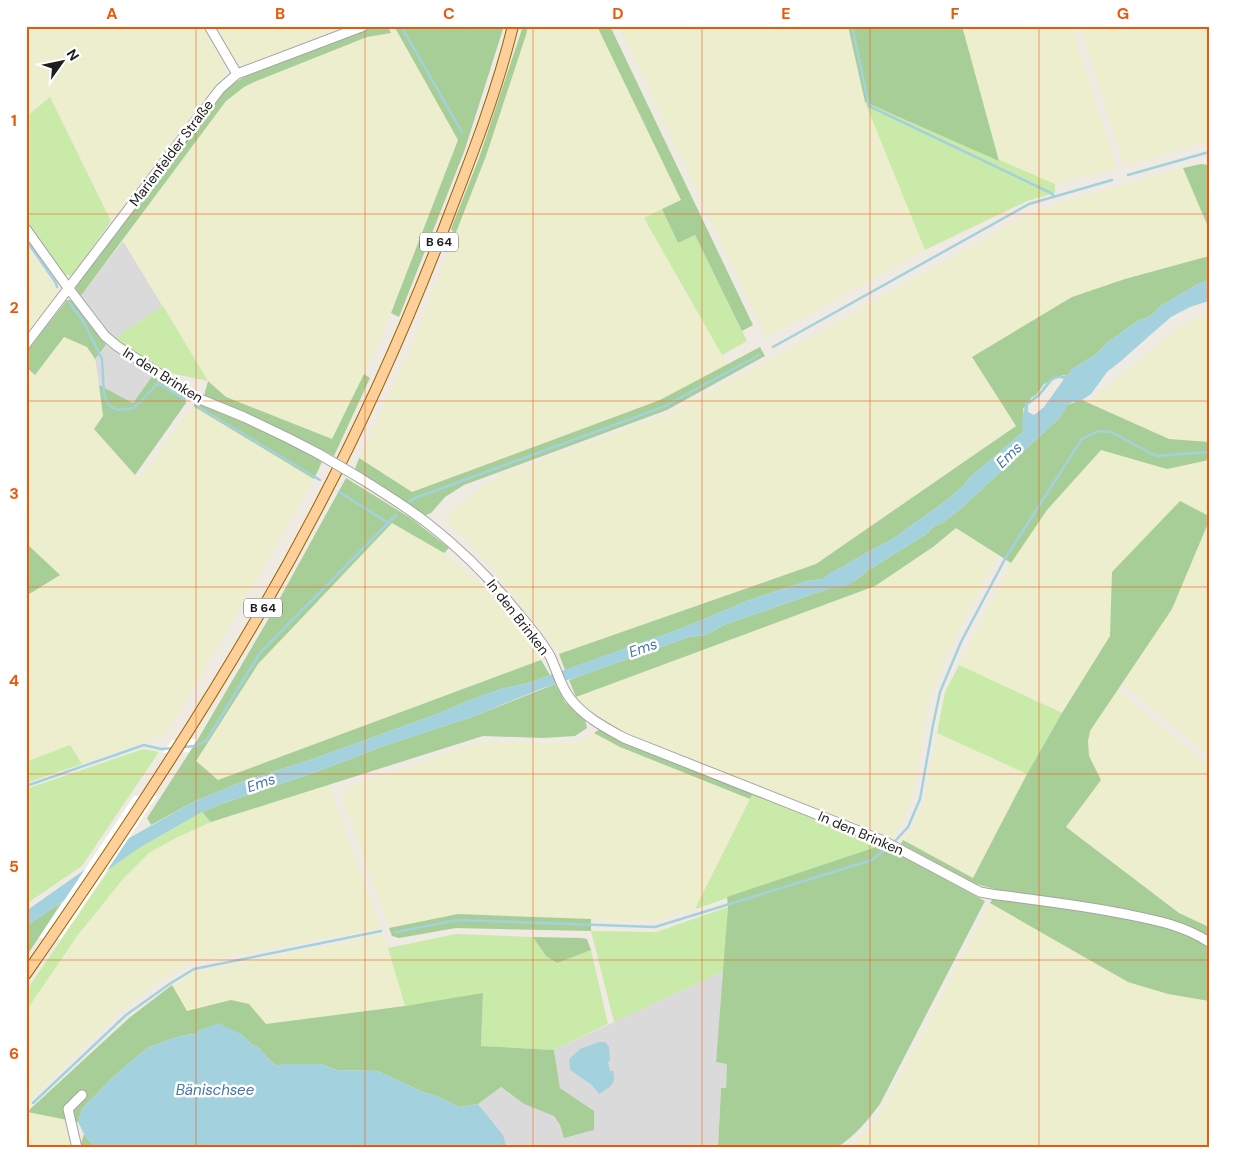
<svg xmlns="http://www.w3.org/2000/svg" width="1235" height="1174" font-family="'DM Sans',sans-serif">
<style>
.residential{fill:#dbdada}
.farmland{fill:#eceece}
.grass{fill:#c9eaa8}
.forest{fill:#a8ce97}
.water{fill:#a3d1dd;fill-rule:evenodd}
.pier{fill:#fff}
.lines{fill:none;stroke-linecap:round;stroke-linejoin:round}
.stream{stroke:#a3d1dd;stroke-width:2.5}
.minor-casing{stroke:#a4a4a4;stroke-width:11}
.major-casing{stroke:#976200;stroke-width:12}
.minor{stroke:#fff;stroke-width:9}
.major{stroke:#fdd09a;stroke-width:10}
.minor-bridge-casing{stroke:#a4a4a4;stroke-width:11;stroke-linecap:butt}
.minor-bridge{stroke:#fff;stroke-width:9}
.grid{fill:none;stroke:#e8590c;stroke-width:1;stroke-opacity:0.55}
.labels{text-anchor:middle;stroke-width:5;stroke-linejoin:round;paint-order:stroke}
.shield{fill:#fff;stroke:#616161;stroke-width:1}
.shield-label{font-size:12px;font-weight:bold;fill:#1d1d1d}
.street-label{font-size:14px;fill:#1d1d1d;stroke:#fff}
.water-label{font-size:15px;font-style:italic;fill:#4678a6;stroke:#fff}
.neatline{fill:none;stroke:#e8590c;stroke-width:2}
.grid-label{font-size:16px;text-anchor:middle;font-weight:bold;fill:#e8590c}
</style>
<rect width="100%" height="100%" fill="#efebe3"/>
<path class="residential" d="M123,241L163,306L113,339L80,297Z
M106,345L153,375L133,403L99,385L95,359Z
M724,971L716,1062L727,1063L726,1088H721L718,1148H507L503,1135L478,1104L500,1087L524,1104L554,1116L560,1125L594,1111L560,1088L554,1050Z"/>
<path class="farmland" d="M26,26H203L227,66L225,74L111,221L50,97L26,117Z
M214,26H343L247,66L235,61Z
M528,26H597L681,200L644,218L728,364L660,400L505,457L411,492L359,458L408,355L486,156Z
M619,26H848L865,102L925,250L766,338Z
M962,26H1072L1117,169L1055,184L999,161Z
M1080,26H1209V141L1124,166Z
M396,31L458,140L375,353L332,439L225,397L208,381L123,241L226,101L244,87L367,37L391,33Z
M1183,168L1209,229V256L1125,279L973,357L1017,426L816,564L559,654L491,567L447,521L448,514L488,482L512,471L670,413L771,359L1029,214L1059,203Z
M26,245L60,294L26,337Z
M1209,313V442L1169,439L1087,403L1178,327L1201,315Z
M64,337L87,347L95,359L103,416L94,430L139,479L193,406L314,479L180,712L163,736L82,764L70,745L27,763L26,596L59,575L26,543V367L35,374Z
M1101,449L1167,469L1209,460V513L1207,515L1180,501L1112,572L1110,636L1062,713L959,665L1011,563L1047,510Z
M1209,521V756L1122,684L1172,609Z
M392,522L444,553L479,582L506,612L532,644L541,660L218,780L195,761L258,664Z
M956,528L998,555L955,638L932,690L924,725L913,797L902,824L892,838L626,733L602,719L576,697L875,586L933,547Z
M1117,690L1209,765V927L1179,913L1066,827L1101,780L1089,756L1088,741L1090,731Z
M594,733L620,747L750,799L695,909L653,922L458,914L389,928L343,799V792L346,788L480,742L575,743Z
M937,733L1027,774L972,878L903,840L911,829L924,800Z
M329,785L381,928L189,964L166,976L123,1009L26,1104V1011L77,936L123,879L150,852L176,838L211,822Z
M990,903L1128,982L1168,994L1209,1001V1148H849L867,1132L886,1103Z
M383,934L405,1006L266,1024L249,1004L231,1000L187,1011L172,985L193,972Z
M26,1111L65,1119L74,1148H26Z"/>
<path class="grass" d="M50,97L111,221L72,276L62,274L26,222V117Z
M865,102L1055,184V193L1027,201L925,250Z
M662,209L678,243L695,235L747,341L722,355L644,218Z
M163,306L208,381L165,372L113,339Z
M959,665L1062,713L1027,774L937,733L945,692Z
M70,745L82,764L26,783V762Z
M143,749L159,752L82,866L26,904V789Z
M753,793L882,845L695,909Z
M202,812L211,822L176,838L150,852L123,879L77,936L26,1011V991L111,867L139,848Z
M728,907L724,971L614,1022L591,931L656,932Z
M456,934L533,937L546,956L557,963L591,950L608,1024L554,1050L481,1046L483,994L405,1006L388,948Z"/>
<path class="forest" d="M374,26H388L391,33L367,37L254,82L244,87L226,101L80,297L75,288L221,94L232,84L254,72Z
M394,26H504L464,152L399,317L391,313L458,140Z
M523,26H528L526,35L486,156L455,235L451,229L479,158Z
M597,26H610L753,325L742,331L695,235L678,243L662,209L681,200Z
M848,26H962L999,161L865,102Z
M1201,164L1209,165V229L1183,168Z
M1209,256V280L1198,284L1162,305L1149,317L1139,320L1108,342L1095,355L1072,369L1067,376L1063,375L1044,384L1037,394L1031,398L1023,409C1025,417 1021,422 1024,431L968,479L963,486L947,500L891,540L864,554L843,567L838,569L822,579L807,581L747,601L685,627L565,670L559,654L816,564L1016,426L972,357L1072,297L1125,279Z
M67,300H73L106,345L95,359L87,347L64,337L35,375L26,367V352Z
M760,347L765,356L667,410L464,485L445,497L431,513L423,516L355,469L359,458L412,492L660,400Z
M364,374L370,378L334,456C292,433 248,414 204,396L208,381L226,397L332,439Z
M153,375L185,396L186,403L135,475L94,429L103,416L99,385L133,403Z
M1082,400L1169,439L1209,442V460L1167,469L1101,450L1047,510L1011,563L956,528L933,547L875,586L576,697L569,680L689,637L706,635L724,625L833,587C846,588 858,579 867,571L928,533L933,527L942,523L959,510L1052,425L1061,416L1067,405Z
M197,402L287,442L322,462L314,479L193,406Z
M346,478L412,519L449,548L444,553L392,523L258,664L196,761L218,780L541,660L550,675L532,682L501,689L478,697L437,714L382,734L307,761L247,780L195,801L151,825L147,818L198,739L269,618Z
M1180,501L1207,515L1209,518V521L1172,609L1090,731L1088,741L1089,756L1101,780L1066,827L1179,913L1209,927V1001L1168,994L1128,982L990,903L998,890L976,884L901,844L903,840L973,878L1027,774L1062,713L1110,636L1112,572Z
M26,543L60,575L26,596Z
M555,684L565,702L585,719L587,728L575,736L543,738L483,736L211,822L202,812L224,803L313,773L387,745L472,717Z
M600,729L753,793L750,799L620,747L594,733Z
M882,845L985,901L880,1104C866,1123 856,1134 837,1148H718L721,1088H726L727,1064L716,1062L728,907L727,897Z
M62,902L26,957V926Z
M458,914L591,919V931L456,928L399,938L392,936L389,928Z
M533,937L581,938L587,939L591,950L557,963L546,956Z
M172,985L187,1011L231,1000L249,1004L266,1024L405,1006L483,993L481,1046L554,1050L560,1088L594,1111V1130L564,1138L560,1125L554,1116L524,1104L501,1087L478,1104L459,1107L437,1096L423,1092L377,1071L336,1070L322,1064H284L277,1066L268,1058L258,1047L251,1044L241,1034L202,1029L195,1034L180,1036L149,1047L135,1058L112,1078L82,1109L78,1122L27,1112L129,1018Z
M84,1134L94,1148H80Z"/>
<path class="water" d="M1209,280V301L1190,307L1171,317L1148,337L1121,361L1107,372L1091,394L1079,402H1073L1067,405L1061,416L1052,425L959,510L942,523L933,527L928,533L867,571L849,585L839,588L833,587L724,625L706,635L689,637L586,674L543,688L472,717L387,745L313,773L224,803L202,812L139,848L62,902L26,926V911L131,837L195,801L247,780L307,761L382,734L437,714L478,697L501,689L532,682L550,675L685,627L747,601L807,581L822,579L831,572L843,567L864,554L891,540L947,500L963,486L968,479L1024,431L1022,425L1025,404C1029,400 1034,397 1038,394C1047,383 1050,373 1067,376L1072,369L1095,355L1108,342L1139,320L1149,317L1162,305L1198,284ZM1059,378L1064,379L1044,407L1034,415L1028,412V405L1039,397L1053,380Z
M219,1023L241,1034L251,1044L258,1047L268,1058L277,1066L284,1064H322L336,1070L377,1071L423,1092L437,1096L459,1107L478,1104L503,1135L507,1148H94L84,1134L78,1122L82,1109L112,1078L135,1058L149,1047L180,1036L195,1034L202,1029Z
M599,1042H605L609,1047L610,1061L608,1062L610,1071H613C617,1085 609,1087 599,1094L592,1085L570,1070L569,1059L580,1049Z"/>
<path class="pier" d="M197,739L189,752L163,753L172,740Z
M134,796H157L61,939L39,938Z"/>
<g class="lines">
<path class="stream" d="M401,26L462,132
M852,26L869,106L1051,193L1054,196
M1128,175L1209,152
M26,240L56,283L57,287
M69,302L83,321L102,359L104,395L109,405L117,410L134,408L158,383L184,399
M773,347L1029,204L1112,180
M195,405L320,480
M339,492L387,522
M409,502L415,498L663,407L759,355
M183,747L196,746L206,741L260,653L396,515
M26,786L144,745L161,749L175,748
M896,840L908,827L920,799L933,725L940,692L961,642L1006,557L1082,439L1098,431L1111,432L1156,456L1209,452
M396,932L458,920L655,927L872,860L887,848
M33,1103L126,1015L171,983L194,969L381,931"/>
<g class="minor-casing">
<path id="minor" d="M209,26L237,74
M26,229L66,285L105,336L117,346L195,397L244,417L288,438L319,454
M26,344L220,89L237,74L364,26
M360,478C382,492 405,506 426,522C458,547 488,576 513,607C526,623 540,638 550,656C557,670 560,685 569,697C583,716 604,727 624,738L884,841L980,892L991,894C1036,900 1081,905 1125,914C1155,920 1183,925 1209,942
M77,1148L68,1109L82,1095"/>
</g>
<g class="major-casing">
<path id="major" d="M26,974C108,856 188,737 260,613C334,486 397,352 449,215C473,153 497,91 513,26"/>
</g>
<use href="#minor" class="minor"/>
<use href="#major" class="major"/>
<g class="minor-bridge-casing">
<path id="minor-bridge" d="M319,454L360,478"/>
</g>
<use href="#minor-bridge" class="minor-bridge"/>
</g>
<path class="grid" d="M196,26V1148M365,26V1148M533,26V1148M702,26V1148M870,26V1148M1039,26V1148M26,214H1209M26,401H1209M26,587H1209M26,774H1209M26,960H1209"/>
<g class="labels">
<g class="shield">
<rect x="420" y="232.5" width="38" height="19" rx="4"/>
<rect x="244" y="598.5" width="38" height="19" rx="4"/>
</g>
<g class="shield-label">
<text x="439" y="246">B 64</text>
<text x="263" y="612">B 64</text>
</g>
<g class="street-label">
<text transform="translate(171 153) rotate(-53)" y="5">Marienfelder Straße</text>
<text transform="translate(163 375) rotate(32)" y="5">In den Brinken</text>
<text transform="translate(518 617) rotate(52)" y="5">In den Brinken</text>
<text transform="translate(861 833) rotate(23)" y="5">In den Brinken</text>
</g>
<g class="water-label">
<text transform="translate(1009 455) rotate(-44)" y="5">Ems</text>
<text transform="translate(643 648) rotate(-19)" y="5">Ems</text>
<text transform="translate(261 783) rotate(-19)" y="5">Ems</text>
<text x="215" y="1095">Bänischsee</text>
</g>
</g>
<rect width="1235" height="1174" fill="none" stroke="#ffffff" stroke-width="55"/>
<g transform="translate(62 62) rotate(57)" stroke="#ffffff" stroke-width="4" paint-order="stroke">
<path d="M0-4L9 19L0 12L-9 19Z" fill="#1d1d1d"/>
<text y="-8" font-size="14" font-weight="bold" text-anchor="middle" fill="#1d1d1d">N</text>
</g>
<rect x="28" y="28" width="1180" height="1118" class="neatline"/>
<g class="grid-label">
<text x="112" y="19">A</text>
<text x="280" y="19">B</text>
<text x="449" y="19">C</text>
<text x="618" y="19">D</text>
<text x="786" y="19">E</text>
<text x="955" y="19">F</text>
<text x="1123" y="19">G</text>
<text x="14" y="126">1</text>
<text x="14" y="313">2</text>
<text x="14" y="499">3</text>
<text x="14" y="686">4</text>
<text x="14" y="872">5</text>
<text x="14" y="1059">6</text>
</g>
</svg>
